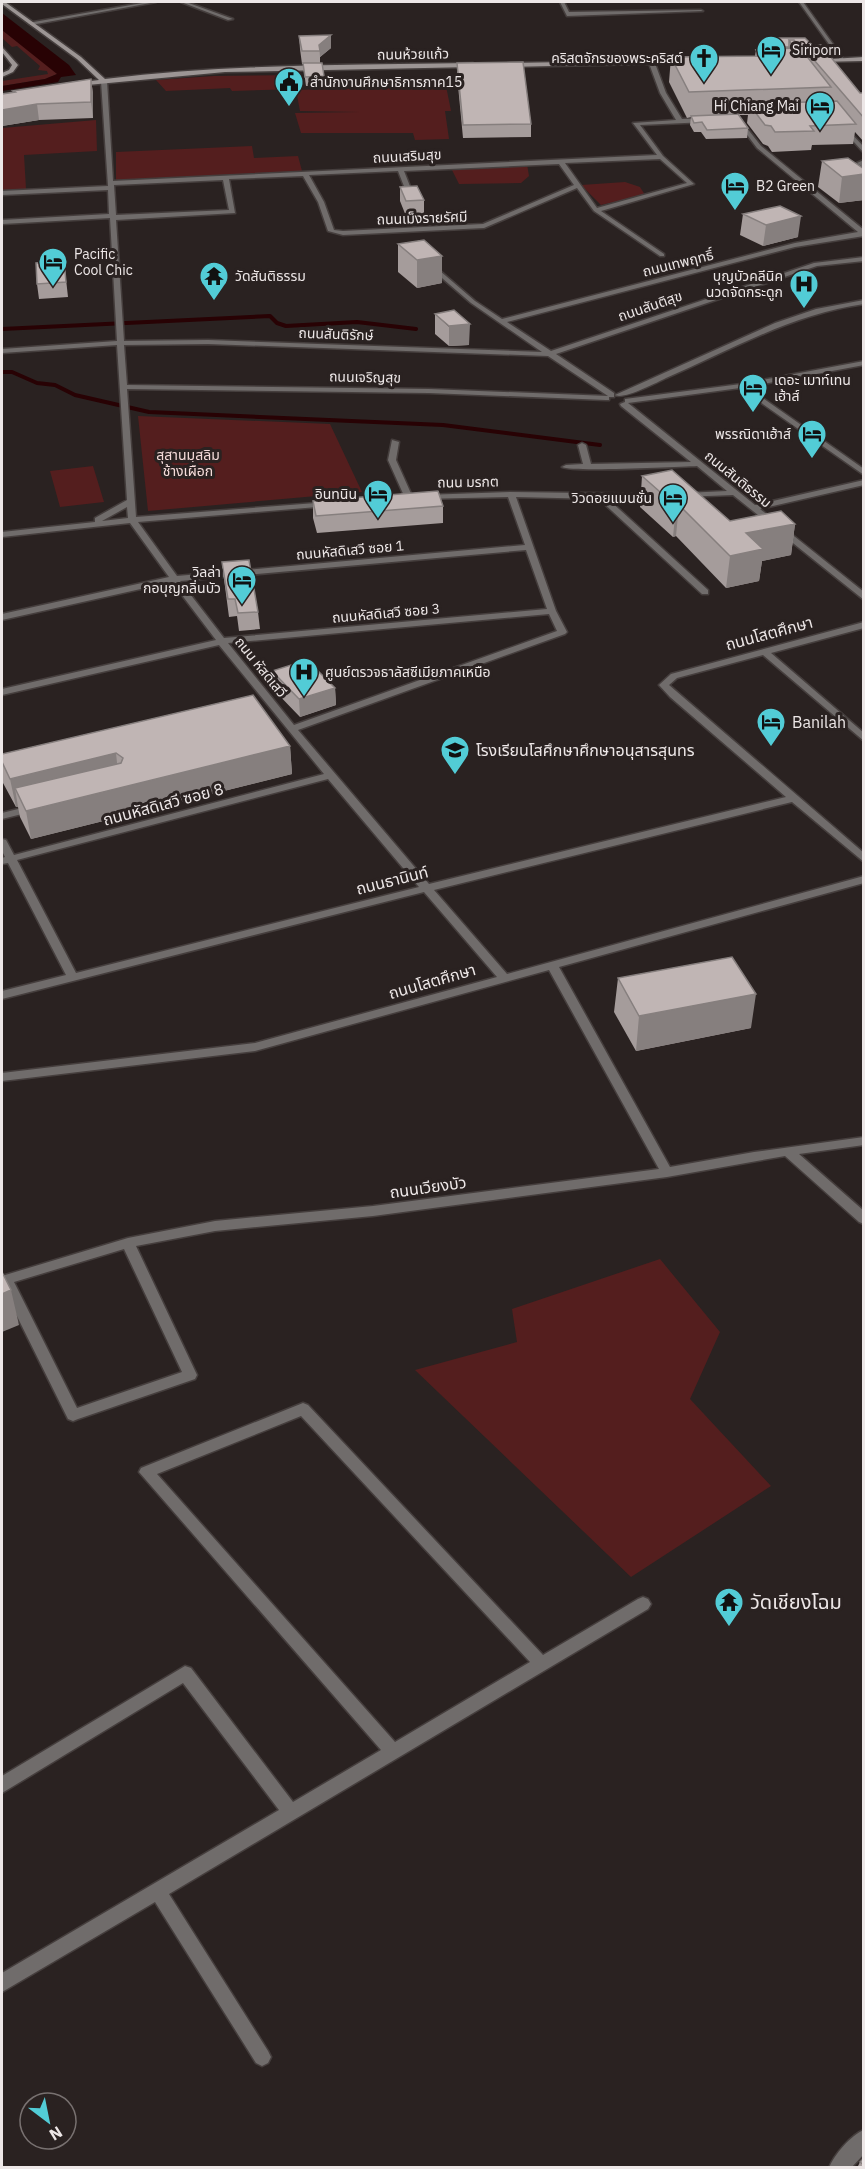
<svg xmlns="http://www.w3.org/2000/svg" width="865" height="2169" font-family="'IBM Plex Sans','Noto Sans Thai',sans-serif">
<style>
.green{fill:#541e1e}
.water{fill:#280204}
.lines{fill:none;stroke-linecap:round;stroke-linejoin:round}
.stream{stroke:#280204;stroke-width:4}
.minor-casing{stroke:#453e3d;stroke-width:3}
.secondary-casing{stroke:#453e3d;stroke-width:3}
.minor{fill:#706c6b;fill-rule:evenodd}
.secondary{fill:#9c9594;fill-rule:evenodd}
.wall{fill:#a59c9b}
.shaded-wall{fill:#867f7e}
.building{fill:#c0b5b4;stroke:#867f7e;stroke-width:1.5}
.labels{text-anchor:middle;stroke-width:6;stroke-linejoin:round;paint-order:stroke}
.far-poi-label{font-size:14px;fill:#ede7e7;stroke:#2a2221;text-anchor:start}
.far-street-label{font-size:14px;fill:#ede7e7;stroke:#2a2221}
.far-park-label{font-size:14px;fill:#f4dbd9;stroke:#2a2221}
.street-label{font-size:16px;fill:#ede7e7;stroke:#2a2221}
.poi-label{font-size:16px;fill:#ede7e7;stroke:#2a2221;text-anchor:start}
.near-poi-label{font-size:20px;fill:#ede7e7;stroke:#2a2221;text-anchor:start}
</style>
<rect width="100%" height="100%" fill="#2a2221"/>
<path class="green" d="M2,30L57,71V74L45,79L2,86V81L48,74L47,71L38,70L40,66L17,46L12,47L2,38Z
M301,75V89L232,91L230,88L166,91L156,80L214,76Z
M446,86L451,111H445L449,139L415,140L413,133H301L295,113L359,112L300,111L296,90Z
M96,120L97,151L24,155L26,189L2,191V128Z
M252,146L254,158L298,156L302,171L116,180V152Z
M527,164L529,176L521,183L459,184L451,168Z
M625,182L640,187L645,195L601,205L581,185Z
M138,416L330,424L362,492L148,511Z
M93,466L104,502L60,507L50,471Z
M660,1259L720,1332L690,1399L771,1486L631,1577L415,1370L517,1342L512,1309Z"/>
<path class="water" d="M2,13L69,65L76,75L61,77L58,82L2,91V86L45,79L57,74L2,30Z"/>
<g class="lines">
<path class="stream" d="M2,329L270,316L277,323L286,326L357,322L416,329
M2,372H12L37,383L55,385L75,395L149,412L443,425L600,445"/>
<g class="minor-casing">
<path id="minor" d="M148,2H156L31,25L28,23Z
M181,2H186L233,19L228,20Z
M560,2H564L569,12L701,10L703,11L567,16Z
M799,2H803L845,61H841Z
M653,64L656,66L666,93L682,119L707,118L710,120L707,122L640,125L663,156L694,184L601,211L664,254V256H660L594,211L577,188L484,228L343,235L328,231L318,202L303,176L229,179L235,213L116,220L124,341L208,340L542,352L471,303L428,266V264H432L475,301L502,319L795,243L858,232L757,148L736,120L739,118L761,146L864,230V236L795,247L507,322L551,351L814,263L864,257V261L817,266L556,354L614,393V397H609V400H606L429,393L127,389L136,517L329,502L333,504L329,506L138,522L177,576L525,545L508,497L421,499L420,497L424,495L511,492L658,494V498H655L608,499L708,590V594H702L599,499L516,497L556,611L567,632L565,634L298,730L429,884L786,797L670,697L659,685L671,674L864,622V628L771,653L864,733V741L763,655L677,678L669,685L864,853V862L792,802L434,890L507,974L864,876V883L559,967L670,1167L754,1152L864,1137V1145L799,1154L864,1211V1224L859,1222L785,1156L667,1177L373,1216L215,1231L136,1246L197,1375L195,1379L78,1419L73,1421L68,1419L2,1286V1276L128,1238L215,1221L373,1206L659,1169L549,970L255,1051L2,1081V1073L255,1043L497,977L424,892L2,999V991L66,975L8,863L2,864V858L5,857L2,851V839L6,840L14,855L324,774L219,645L2,695V689L216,640L172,582L2,620V614L169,577L130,523L2,537V532L95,522V518L127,500L117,345L2,353V349L117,341L110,218L2,224V220L109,214L108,190L2,195V191L108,186L101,81L104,79L107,81L113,181L657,155L633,123L676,120L660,93L650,66ZM660,159L687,183L597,208L565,163ZM559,164L574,185L483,224L343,231L334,230L324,202L309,175L398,171L407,194L410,196L413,194L404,171ZM223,180L229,210L116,215L114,185ZM208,344L548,356L608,396L429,389L127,385L124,345ZM127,507L128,518L102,521ZM526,550L547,609L224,638L180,581ZM549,614L557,631L294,725L228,643ZM328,779L419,887L76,973L17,860ZM124,1249L182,1372L77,1408L14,1282Z
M845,127L864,147V153L843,130Z
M864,160V168L857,163Z
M864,300V304C792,314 731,350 666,378C656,383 623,400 615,395L775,323L816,309Z
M864,361V365L747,387L864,469V475L740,388L628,403L755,505L864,480V485L760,509L864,592V600L733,495L682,497V493H685L727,491L697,466C677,467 571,472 562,467L566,465L583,464L578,445L582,443L586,445L591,464L691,462L621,406L620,404L625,402V399L741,384Z
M392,440L399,442L396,460L413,498L412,500L405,498L388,460Z
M34,805L38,806V810L2,819V813Z
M303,1403L308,1405L543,1655L638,1599L643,1597L648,1599L651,1604L648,1609L169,1894L268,2051L271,2057L268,2063L262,2066L256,2063L155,1902L2,1992V1973L279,1810L183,1683L2,1793V1776L185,1666L191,1668L293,1802L381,1750L139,1472L141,1468ZM301,1416L530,1662L395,1742L157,1474Z
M864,2130V2154L851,2168H829C834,2155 851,2135 864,2130Z"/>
</g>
<g class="secondary-casing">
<path id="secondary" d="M2,2H5L81,57L105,79C227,64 350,65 473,63L476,65L473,67L225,72L77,86L75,83L99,80L77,59L2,4Z
M2,47L18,65L13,72L2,77V73L9,70L12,65L2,52Z
M864,57V61L817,62L814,60Z
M686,60L688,63L508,67L505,65L508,63Z"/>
</g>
<use href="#minor" class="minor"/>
<use href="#secondary" class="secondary"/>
</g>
<path class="wall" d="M299,36L331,48L320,57V63L324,76L325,85L306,86L303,64H302L300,49Z
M777,38L812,45L860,93H864V142L855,132L853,144L812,145L811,150L772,152L768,146L763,144L747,123L748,115H739L748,128L747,138L706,139L701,132H694L690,125L691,117L687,118L669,82L671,57L755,56L756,50L777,49L776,47Z
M457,63L531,124V137L463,138L457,75Z
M91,79L93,94V118L39,120L2,126V94L13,93V91Z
M822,161L864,169V200L839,203L818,187Z
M400,187L424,200V215L406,216L400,201Z
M743,214L798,237L763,246L740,235Z
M424,240L442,283L417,288L398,272V244Z
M64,261L68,297L39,299L37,284Z
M435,314L469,345L449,346L435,334Z
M642,476L730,521L795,524L791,555L762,561L759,581L726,588L676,536L673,537L640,507Z
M313,501L443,506V523L317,533L313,518Z
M222,562L258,612L260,629L239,631L237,616L229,617L224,579Z
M272,671L335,688L336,705L300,717L273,689Z
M290,746L292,774L31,839L20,817L18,807H16L3,783L2,773V754Z
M618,978L751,1028L636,1051L614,1012Z
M864,2158V2168H857L860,2162Z"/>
<path class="shaded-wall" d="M331,35V48L320,57L319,45Z
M91,79L93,94V118L91,102Z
M37,104L39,120L2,126V110Z
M864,174V200L839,203L842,177Z
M801,216L798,237L763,246L766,225Z
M442,256V283L417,288V260Z
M470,324L469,345L449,346V326Z
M679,505L676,536L673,537L676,506Z
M795,524L791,555L762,561L759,581L726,588L730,556L746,533Z
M335,688L336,705L300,717L299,699Z
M290,746L292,774L31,839L26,811Z
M116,753L119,782L15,788L18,807H16L10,779Z
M756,994L751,1028L636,1051L639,1016Z
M11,1290L19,1325L2,1332V1294Z"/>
<path class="building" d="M331,35L319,45L320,51H302L299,36Z
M777,38H805L812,45L802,46V47H799L794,40H789V47H783Z
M789,40H794L831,87L689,92L671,57L760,56L756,50L794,48Z
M821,45L860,93H864V118L802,46Z
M523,62L531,124L463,125L457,63Z
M303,63H322L324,76L305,77Z
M91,79V102L37,104L2,110V94L15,92L13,91Z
M837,101L856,124L810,126L814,131L775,132L771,126L765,125L749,104Z
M738,114L748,128L707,130L702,122L694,123L691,116Z
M848,158L864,169V174L842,177L822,161Z
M417,186L424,200L406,201L400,187Z
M780,206L801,216L766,225L743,214Z
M424,240L442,256L417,260L398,244Z
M64,261L66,282L37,284L36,263Z
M454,310L470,324L449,326L435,314Z
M672,470L730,521L781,511L795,524L746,533L763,549L730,556L679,505L676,506L642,476Z
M438,491L443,506L316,516L313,501Z
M249,560L258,612L238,613L235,599H228L222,562Z
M307,660L335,688L299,699L272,671Z
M253,695L290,746L26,811L15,788L121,763L123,758L116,753L10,779L2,762V754Z
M732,957L756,994L639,1016L618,978Z
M2,1272L11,1290L2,1294Z
M864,2158V2165L860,2162Z"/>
<defs>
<g id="hotel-pin" transform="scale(1.5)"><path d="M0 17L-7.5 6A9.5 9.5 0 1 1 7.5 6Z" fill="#52ccd6" stroke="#2a2221"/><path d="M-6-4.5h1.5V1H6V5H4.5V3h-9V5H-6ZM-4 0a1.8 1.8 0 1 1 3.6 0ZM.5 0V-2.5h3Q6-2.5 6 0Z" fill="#111"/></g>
<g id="church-pin" transform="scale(1.5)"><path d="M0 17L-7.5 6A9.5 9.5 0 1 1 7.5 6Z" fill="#52ccd6" stroke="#2a2221"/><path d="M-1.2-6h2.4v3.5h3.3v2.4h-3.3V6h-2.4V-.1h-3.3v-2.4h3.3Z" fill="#111"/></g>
<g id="civic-pin" transform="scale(1.5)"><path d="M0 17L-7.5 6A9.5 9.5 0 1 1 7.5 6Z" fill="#52ccd6" stroke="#2a2221"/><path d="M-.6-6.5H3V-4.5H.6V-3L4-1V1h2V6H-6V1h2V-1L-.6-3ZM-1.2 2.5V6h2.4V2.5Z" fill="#111"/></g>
<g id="temple-pin" transform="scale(1.5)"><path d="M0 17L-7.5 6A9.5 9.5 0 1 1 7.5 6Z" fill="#52ccd6" stroke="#2a2221"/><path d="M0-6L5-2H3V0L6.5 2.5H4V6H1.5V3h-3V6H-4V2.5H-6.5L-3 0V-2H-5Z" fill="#111"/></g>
<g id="hospital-pin" transform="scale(1.5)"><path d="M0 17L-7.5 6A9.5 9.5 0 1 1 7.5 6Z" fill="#52ccd6" stroke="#2a2221"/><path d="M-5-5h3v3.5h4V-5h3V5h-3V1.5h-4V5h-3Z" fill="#111"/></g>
<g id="school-pin" transform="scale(1.5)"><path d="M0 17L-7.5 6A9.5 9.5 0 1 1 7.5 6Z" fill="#52ccd6" stroke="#2a2221"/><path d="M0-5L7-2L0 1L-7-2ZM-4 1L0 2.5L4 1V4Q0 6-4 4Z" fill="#111"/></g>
</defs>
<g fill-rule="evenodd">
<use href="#hotel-pin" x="771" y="50"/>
<use href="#church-pin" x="704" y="58"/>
<use href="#civic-pin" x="289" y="82"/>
<use href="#hotel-pin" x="820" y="106"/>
<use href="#hotel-pin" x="735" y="186"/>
<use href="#hotel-pin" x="53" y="262"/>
<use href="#temple-pin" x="214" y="276"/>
<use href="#hospital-pin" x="804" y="284"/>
<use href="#hotel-pin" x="753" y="388"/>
<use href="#hotel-pin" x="812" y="434"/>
<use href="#hotel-pin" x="378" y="494"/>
<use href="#hotel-pin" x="673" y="498"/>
<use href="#hotel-pin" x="242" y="580"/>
<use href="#hospital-pin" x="304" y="672"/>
<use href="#hotel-pin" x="771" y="722"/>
<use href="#school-pin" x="455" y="750"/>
<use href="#temple-pin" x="729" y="1602"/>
</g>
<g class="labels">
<g class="far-poi-label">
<text x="792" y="55">Siriporn</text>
<text x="683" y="63" text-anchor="end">คริสตจักรของพระคริสต์</text>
<text x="310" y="87">สำนักงานศึกษาธิการภาค15</text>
<text x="799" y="111" text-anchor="end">Hi Chiang Mai</text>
<text x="756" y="191">B2 Green</text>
<text x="74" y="259">Pacific<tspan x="74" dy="16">Cool Chic</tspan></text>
<text x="235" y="281">วัดสันติธรรม</text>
<text x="783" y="281" text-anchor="end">บุญบัวคลีนิค<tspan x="783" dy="16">นวดจัดกระดูก</tspan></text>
<text x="774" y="385">เดอะ เมาท์เทน<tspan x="774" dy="16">เฮ้าส์</tspan></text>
<text x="791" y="439" text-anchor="end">พรรณิดาเฮ้าส์</text>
<text x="357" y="499" text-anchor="end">อินทนิน</text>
<text x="652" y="503" text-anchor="end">วิวดอยแมนชั่น</text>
<text x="221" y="577" text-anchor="end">วิลล่า<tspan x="221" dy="16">กอบุญกลิ่นบัว</tspan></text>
<text x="325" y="677">ศูนย์ตรวจธาลัสซีเมียภาคเหนือ</text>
</g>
<g class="far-street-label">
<text transform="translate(413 54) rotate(-1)" y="5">ถนนห้วยแก้ว</text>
<text transform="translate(407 156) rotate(-3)" y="5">ถนนเสริมสุข</text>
<text transform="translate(422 218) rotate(-2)" y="5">ถนนเม็งรายรัศมี</text>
<text transform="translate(678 263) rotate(-14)" y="5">ถนนเทพฤทธิ์</text>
<text transform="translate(650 306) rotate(-19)" y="5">ถนนสันติสุข</text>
<text transform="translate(336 334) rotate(2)" y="5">ถนนสันติรักษ์</text>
<text transform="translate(365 377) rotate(1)" y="5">ถนนเจริญสุข</text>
<text transform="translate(738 479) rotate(39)" y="5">ถนนสันติธรรม</text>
<text transform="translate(468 482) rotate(-1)" y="5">ถนน มรกต</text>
<text transform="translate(350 550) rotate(-5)" y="5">ถนนหัสดิเสวี ซอย 1</text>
<text transform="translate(386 613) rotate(-5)" y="5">ถนนหัสดิเสวี ซอย 3</text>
<text transform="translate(261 667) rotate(51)" y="5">ถนน หัสดิเสวี</text>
</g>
<g class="far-park-label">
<text x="188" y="460">สุสานมุสลิม<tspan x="188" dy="16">ช้างเผือก</tspan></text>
</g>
<g class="street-label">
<text transform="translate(769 633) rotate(-15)" y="6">ถนนโสตศึกษา</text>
<text transform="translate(163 804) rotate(-15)" y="6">ถนนหัสดิเสวี ซอย 8</text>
<text transform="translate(392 880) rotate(-14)" y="6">ถนนธานินท์</text>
<text transform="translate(432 981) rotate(-16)" y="6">ถนนโสตศึกษา</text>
<text transform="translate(428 1187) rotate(-8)" y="6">ถนนเวียงบัว</text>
</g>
<g class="poi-label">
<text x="792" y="728">Banilah</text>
<text x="476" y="756">โรงเรียนโสศึกษาศึกษาอนุสารสุนทร</text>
</g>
<g class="near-poi-label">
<text x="750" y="1609">วัดเชียงโฉม</text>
</g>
</g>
<rect width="865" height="2169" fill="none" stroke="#ede7e7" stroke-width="6"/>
<g transform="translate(48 2121) rotate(148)"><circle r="28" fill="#2a2221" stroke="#787170" stroke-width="1.5"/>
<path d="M0-4.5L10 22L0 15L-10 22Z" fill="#52ccd6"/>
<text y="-9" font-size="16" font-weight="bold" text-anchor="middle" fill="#ede7e7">N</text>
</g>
</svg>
